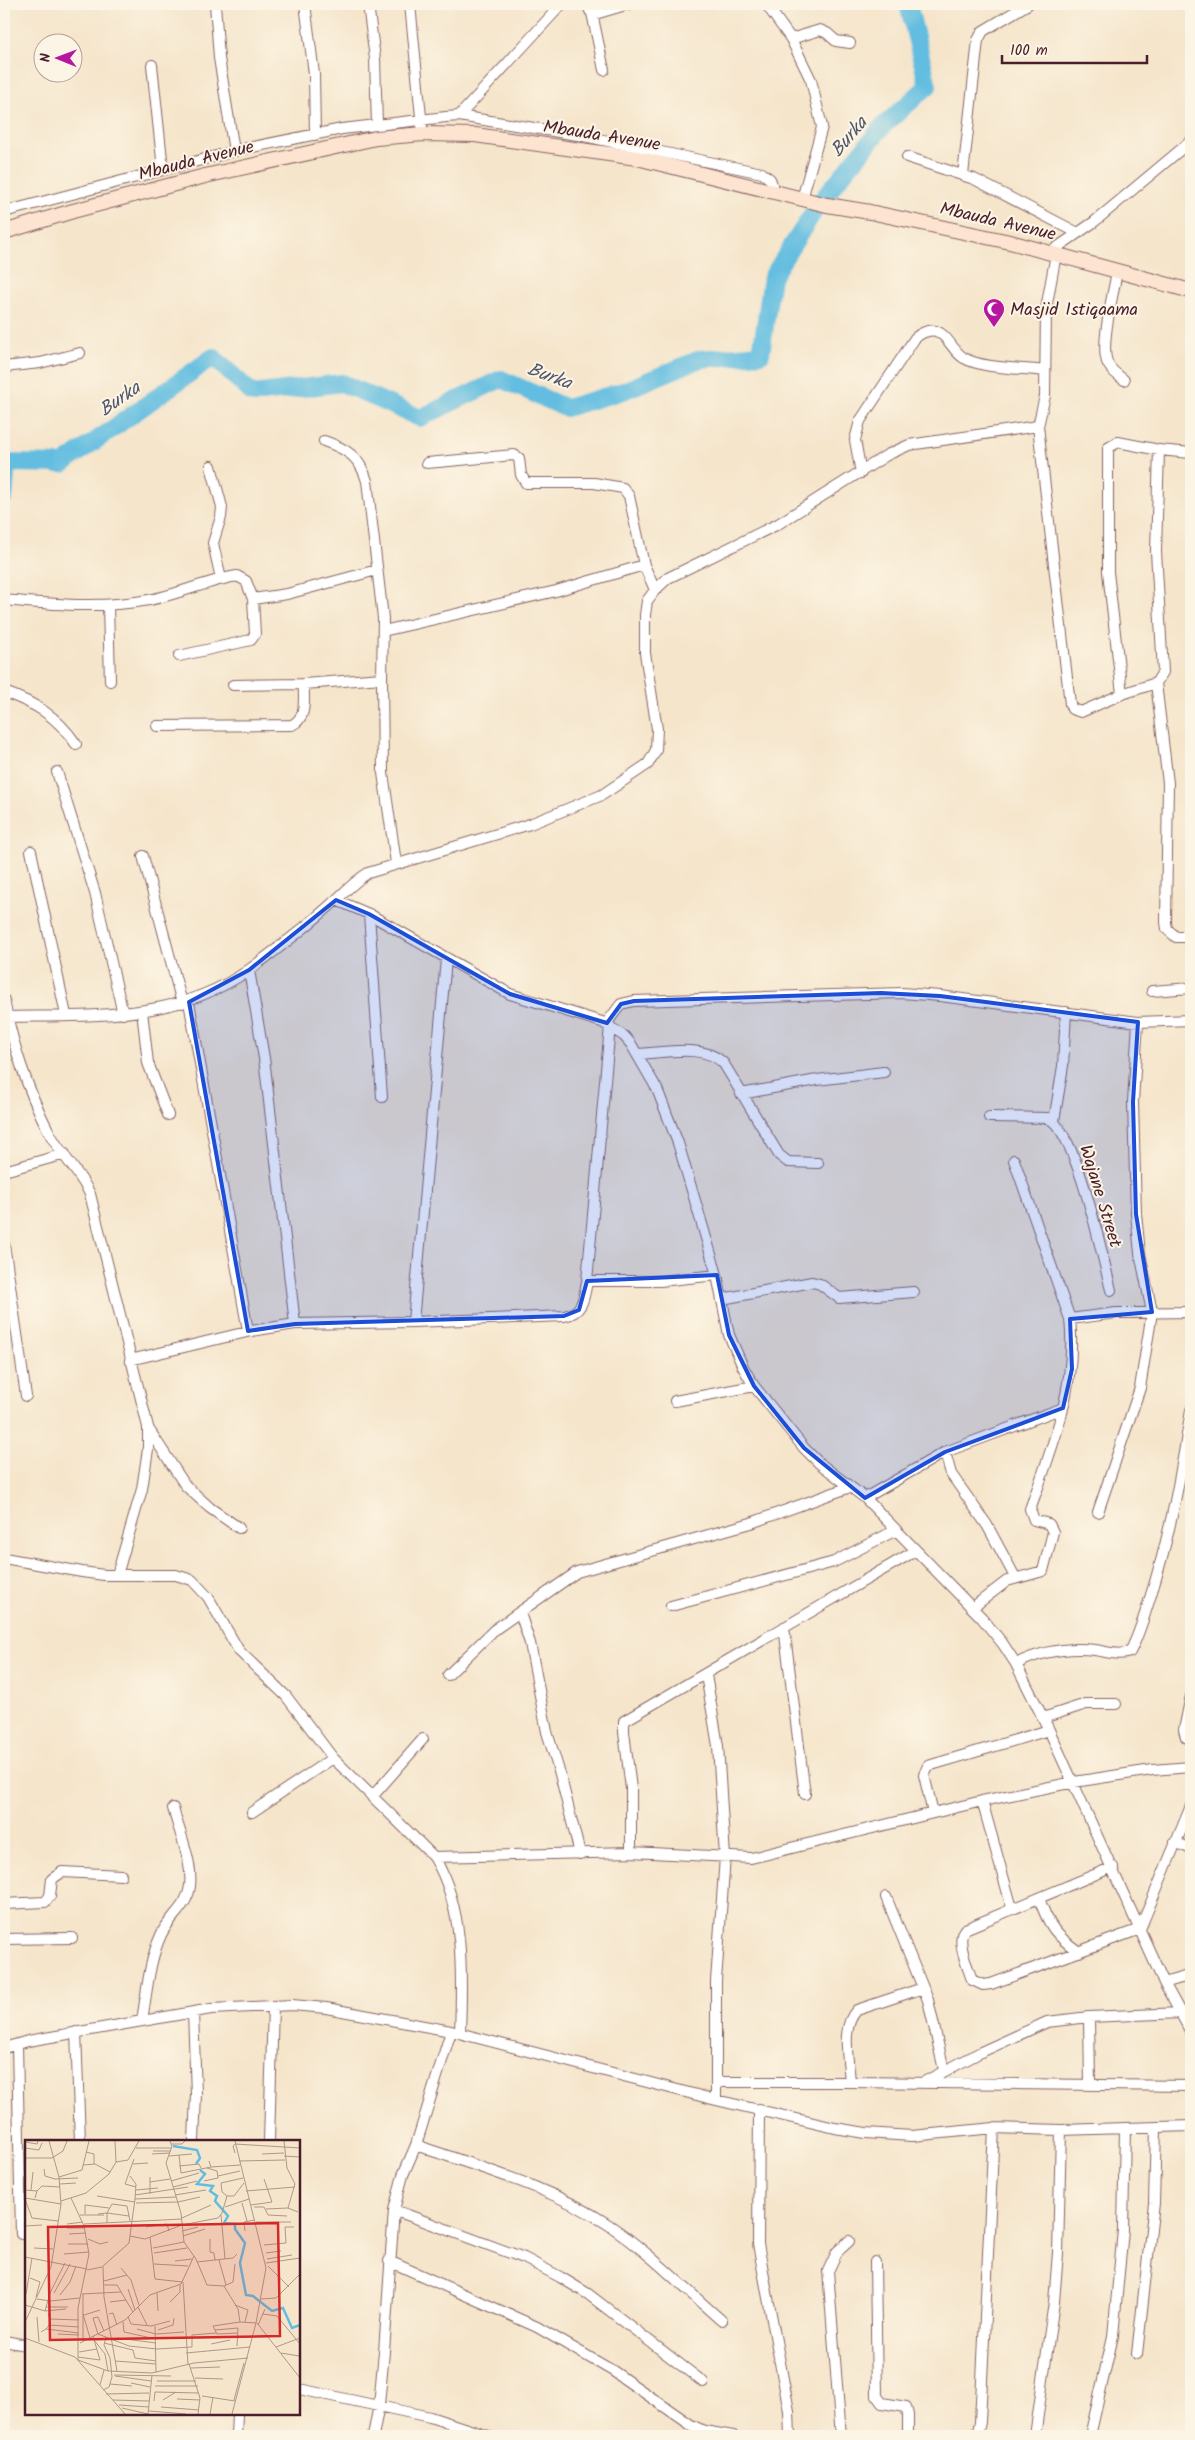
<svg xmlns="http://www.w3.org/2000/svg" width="1195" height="2440" font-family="Kalam,sans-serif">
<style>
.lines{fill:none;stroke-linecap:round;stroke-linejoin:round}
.river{stroke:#62bde0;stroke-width:18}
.street-casing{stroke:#866463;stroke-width:12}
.secondary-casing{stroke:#866463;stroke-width:16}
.street{stroke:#fff;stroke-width:10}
.secondary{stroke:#fde4d1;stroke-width:14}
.marked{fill:#1d4ed8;fill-opacity:0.2;stroke:#1d4ed8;stroke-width:4;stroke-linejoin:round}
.labels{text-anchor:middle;stroke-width:4;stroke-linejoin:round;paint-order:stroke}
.street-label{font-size:18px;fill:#4a1f2b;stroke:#fcf5e5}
.poi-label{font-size:18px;fill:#4a1f2b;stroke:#fcf5e5;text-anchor:start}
.water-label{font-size:19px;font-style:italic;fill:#52566a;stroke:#fcf5e5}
.inset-river{fill:none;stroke:#62bde0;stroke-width:2.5}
.inset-road{fill:none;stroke:#b1968b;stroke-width:1}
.view{fill:#d62828;fill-opacity:0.15;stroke:#d62828;stroke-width:2.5}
.inset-edge{fill:none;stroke:#4a1f2b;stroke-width:2.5}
</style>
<rect width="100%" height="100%" fill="#fcf5e5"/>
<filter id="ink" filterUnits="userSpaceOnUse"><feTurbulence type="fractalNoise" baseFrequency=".02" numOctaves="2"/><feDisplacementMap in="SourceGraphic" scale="10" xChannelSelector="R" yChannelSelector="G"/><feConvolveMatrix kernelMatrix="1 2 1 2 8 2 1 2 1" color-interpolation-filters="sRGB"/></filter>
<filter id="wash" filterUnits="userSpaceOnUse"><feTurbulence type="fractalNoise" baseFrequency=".0096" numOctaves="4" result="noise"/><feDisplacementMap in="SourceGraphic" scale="20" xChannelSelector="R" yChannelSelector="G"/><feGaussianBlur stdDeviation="1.12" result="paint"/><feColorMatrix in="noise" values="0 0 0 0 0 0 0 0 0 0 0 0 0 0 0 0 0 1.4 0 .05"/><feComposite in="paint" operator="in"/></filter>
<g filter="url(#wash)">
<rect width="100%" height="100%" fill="#f5e5cb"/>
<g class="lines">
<path class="river" d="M4,497L7,463L63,464L213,357L253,394L342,383L420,418L501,379L566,408L623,391L700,359L761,354L772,277L820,202L884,125L928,86L908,4"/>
</g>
</g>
<g filter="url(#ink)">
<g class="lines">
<g class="street-casing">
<path id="street" d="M215,4L219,58L234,151
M305,4L314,74L315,135
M368,4L375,59L377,125
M410,4L422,127
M588,4L590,11L595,14L629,4
M766,4L791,39L811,80L822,127L802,199
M592,13L604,70
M791,39L820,30L827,33L836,41L850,43
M152,65L163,169
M459,116L562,4
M907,157L974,179L1078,233
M963,175L978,40L983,31L1028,4
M4,212L243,149L342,129L446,117L459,116L584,136L762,173L770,179L775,192
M1049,253L1094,222L1191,141
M1117,271C1114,291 1099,348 1108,364C1111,371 1118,375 1124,380
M4,367L40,363L80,353
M1038,426L1070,704L1072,709L1081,712L1122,694L1156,683L1163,672L1156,551L1159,450
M427,463L514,455L519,458L521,475L526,483H594L623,488L629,496L644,565L655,590
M211,466L222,507L221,517L213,543L221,579
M861,473L855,440L860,421L915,338C921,333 928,329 936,331C948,335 953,352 964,358C983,369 1023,368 1045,371
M4,600C53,604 100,609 149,600C179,594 207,581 237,576L246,581L253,599L287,594L377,570
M108,605L110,681
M383,631L556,591L644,565
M179,656L251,640L255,634L253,599
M382,678L383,773L396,863
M1156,683L1168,783L1166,922L1167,929L1176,937H1191
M233,685L304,684
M4,692C35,703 57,716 76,744
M1122,694L1108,572V448L1118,442L1159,450L1191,453
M157,726L292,725C308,717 303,699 304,684L382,678L383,618L367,481C360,457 347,449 324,441
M57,772L95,893L123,1014
M31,851L66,1015
M143,856L182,1003
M336,900L369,914L510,994L602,1022L624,1036L631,1044L657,1089L678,1143L717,1275L729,1335L743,1367L754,1386L804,1448L819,1463L865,1498L982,1618L1003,1644L1016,1664L1049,1730L1164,1983L1191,2032
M369,914L382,1097
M249,970L264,1058L295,1324
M1152,991L1191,988
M4,1000C12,1043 28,1091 48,1130C59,1153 79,1171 90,1194L148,1427V1449L142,1489L117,1575
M189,1002L248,1331
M142,1011L148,1063L168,1115
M4,1017C89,1015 177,1022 250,969C279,948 310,924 336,900C347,890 355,881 368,873L530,824L602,795L648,764L656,750L657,729L645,653V615L647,601L655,590L668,578L778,524L887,455L909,445L1038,426L1045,396L1046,309L1056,254
M606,1024L621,1004L634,1001L902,993L940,996L1138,1022L1191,1020
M638,1054C664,1053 706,1043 724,1064L779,1155L788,1162L818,1163
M741,1094L817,1080L884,1072
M989,1117L1048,1118C1077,1131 1102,1256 1111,1290
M1054,1121L1063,1066L1066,1012
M4,1171L65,1154
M4,1244L26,1396
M587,1281H660L717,1275
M722,1299L812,1282L820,1284L839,1298L914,1292
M1070,1319L1116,1313L1191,1312
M413,1322L446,959
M130,1360L251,1331L295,1324L413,1322L564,1316C583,1313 584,1298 587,1281L610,1026
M675,1401L754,1386
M148,1428L185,1485L210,1508L239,1528
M945,1452L951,1474L987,1525L1015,1577
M865,1498L945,1452L1063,1408
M1098,1512L1140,1388L1152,1312L1140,1253L1136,1214L1133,1102L1138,1022
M4,1558L82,1572L104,1575H176L192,1580L208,1597L239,1651L286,1696L333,1758L434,1857C465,1908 462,1976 460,2033
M671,1606L834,1562L896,1530
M972,1608L1007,1581L1043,1571L1053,1532L1049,1524L1034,1520L1030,1509C1053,1446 1077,1386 1070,1319L1014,1160
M520,1613L530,1643L547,1732L560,1774L580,1854
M784,1627L805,1794
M1016,1664C1042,1651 1067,1647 1095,1650C1107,1652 1119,1656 1130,1652C1139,1635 1144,1617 1150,1598C1170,1536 1181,1474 1191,1410
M448,1675L494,1630L577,1572L751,1523L850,1487
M706,1675L718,1746L725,1857L716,1981V2100
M1191,1696L1184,1730L1186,1737L1191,1740
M1043,1718L1086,1704H1116
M372,1797L423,1739
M982,1801L1012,1908
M252,1812L333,1758
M933,1813L924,1775L928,1766L1049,1730
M1175,1842L1191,1849
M631,1852V1789L624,1732V1721L915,1551
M434,1857L631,1852L751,1858L982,1801L1074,1782L1152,1770L1191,1767
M1113,1867L965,1929C955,1940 968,1967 972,1980L983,1985L991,1984L1140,1929L1191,1806
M886,1897L928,2000L944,2070
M1039,1898C1048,1925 1056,1936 1079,1952
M4,1904L45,1902L50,1896L52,1879L62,1872L121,1875
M4,1939L72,1938
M1164,1983L1191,1975
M193,2012L196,2094L194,2141
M1089,2017L1090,2085
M142,2020C147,1992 149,1961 161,1935C169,1917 188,1906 190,1886C193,1862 179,1832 173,1808
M76,2032L80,2141
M17,2045L21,2234
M4,2048L28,2041L211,2009L292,2005L326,2008L451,2031L716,2100L835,2128L866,2133L912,2136L994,2128L1061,2130L1191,2126
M716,2082H850L1191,2086
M850,2082C849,2060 840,2027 857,2010L923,1988
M924,2082L981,2052L1047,2022L1089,2017L1181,2013
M759,2109L758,2244L789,2411L790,2436
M269,2141L273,2006
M416,2145C480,2168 552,2187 609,2225C649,2252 685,2289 722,2321
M394,2210L524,2258L560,2277L588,2294L703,2382
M389,2261L537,2327L613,2371L691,2425L704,2431L733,2436
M875,2262L877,2396L882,2403L906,2407L908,2415V2436
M4,2341L26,2345
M1137,2354L1154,2203L1156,2128
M299,2389L430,2417L488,2436
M236,2436L237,2414
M373,2436L379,2405L384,2352L394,2210L403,2175L416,2145L451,2031
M841,2436L828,2271L837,2252L849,2241
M977,2436L980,2422L994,2128
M1035,2436L1054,2302L1058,2253L1061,2130
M1090,2436L1113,2336L1123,2230L1125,2129"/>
</g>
<g class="secondary-casing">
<path id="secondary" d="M4,232L73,211L205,176L376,138L423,134L475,135L637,158L827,205L870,212L1010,242L1191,291"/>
</g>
<use href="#street" class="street"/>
<use href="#secondary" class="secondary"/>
</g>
</g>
<path class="marked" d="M336,900L369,914L510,994L607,1023L621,1004L634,1001L881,993L940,996L1138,1022L1133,1102L1136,1214L1152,1312L1070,1319L1072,1369L1063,1408L945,1452L865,1498L804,1448L754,1386L729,1335L717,1275L587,1281L579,1310L564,1316L295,1324L248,1331L189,1002L249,970Z"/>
<defs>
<g id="mosque-pin" transform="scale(1.125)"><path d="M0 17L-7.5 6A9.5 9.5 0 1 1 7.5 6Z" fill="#b5179e" stroke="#fcf5e5"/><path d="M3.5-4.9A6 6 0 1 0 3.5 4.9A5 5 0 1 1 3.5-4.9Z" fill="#fff"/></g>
</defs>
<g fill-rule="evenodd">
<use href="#mosque-pin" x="994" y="309"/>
</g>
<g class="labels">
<g class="street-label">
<text transform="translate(602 135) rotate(9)" y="6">Mbauda Avenue</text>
<text transform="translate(196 160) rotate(-14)" y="6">Mbauda Avenue</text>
<text transform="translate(998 221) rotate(13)" y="6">Mbauda Avenue</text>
<text transform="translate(1101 1196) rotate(73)" y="6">Wajane Street</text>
</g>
<g class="poi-label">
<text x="1010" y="315">Masjid Istiqaama</text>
</g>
<g class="water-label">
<text transform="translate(848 136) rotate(-50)" y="7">Burka</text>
<text transform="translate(550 375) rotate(20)" y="7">Burka</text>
<text transform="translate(119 398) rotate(-35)" y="7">Burka</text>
</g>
</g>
<g transform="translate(25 2140)">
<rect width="275" height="275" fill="#f5e5cb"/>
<path class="inset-river" d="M148,6L172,10L175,18L171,24M175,30L180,34L172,44L188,46L185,51L192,56L190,61L203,76L199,83L210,84V89L220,103L215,123L221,155L228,156L247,171L258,168L267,188L275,185"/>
<path class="inset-road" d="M145,1L147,6L141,23L156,73L159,102L171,119L182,145L199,146L213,169L215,182L231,183M259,1L262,28L270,44L263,68L273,72M0,2L12,4L13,1M146,4H157L160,1M259,7L275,8M0,8L14,10L17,3M111,8H146M128,11H146M61,12L69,14V24M210,13L208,6L210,4L259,7M127,14L145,13M237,14L259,13M154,15L156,33L186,27L184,21M144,16L167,14M259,16L275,17M0,18H27L38,11L42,1M109,19L100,44L111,47M214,21L260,20M91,22L103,20L114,1M108,24L123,23M58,25L70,24L85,32M154,26L174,24L176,28M186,27L215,25M19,29L20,36L30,39L53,38M105,36L111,44L110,59L151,57M193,36L215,31M34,37L57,30L64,1M125,37V54M146,41L174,33M179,41L193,38L192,31L182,28M125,42L145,39M35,44L51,43M148,47L172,41M0,50L12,51L10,58M6,50L8,32M111,50L133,48M12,51L17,46L35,47M221,51L270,47M110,55L163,47M150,55L181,50M72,56L110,62M202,56H209L219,43M0,58L36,64M46,58L59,86L64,114L53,168V220L83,231L127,233L169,223L223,218M0,59L7,78L33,81M36,61L61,53L84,34L91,22L90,1M111,63L153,62L175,57M217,63L222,81M226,65L247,62L239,39M200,67L224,59M229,67H239L243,75L262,76M241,69L263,68M60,74V65L84,68M73,74L82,73L87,64L102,66L105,81M55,75H79M196,75L200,119M157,78L186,65M231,82H266M82,83V73L104,76M42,84L58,82M59,84L157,79M0,86L17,85M121,87L142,84L144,91M42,88H60M157,91L173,87M220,91L219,82L230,80M44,94L61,93M105,96L120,99L157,85L193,78L197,73L202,56L197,52L196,43L218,38M158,96L180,89M125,97L130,139L157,142M63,99L75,104L83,102M185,99V112L189,113L190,120L208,118L212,114M43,104H63M239,105L261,103L260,87H269M9,108L28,109M128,108L159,102M129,113L162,108M241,113L256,111M39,114L64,112M0,117L62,129M242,119L267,115M194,120L201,145M150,121L167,119M172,122L190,120M40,123L25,153L20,171L41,169M241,123L275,118M129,124L163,126M243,126L264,147M78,127L79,157L92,231M96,128L106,140L114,165M62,130L77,127L104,103L110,59M5,138L15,142L11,157M79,141L102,135M158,142L163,225M79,145H92L108,172M199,146L208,142L210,124M103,149L110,170M29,153L45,124M132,153L133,171M1,154L7,118M57,154L96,152M58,154V201M35,155L45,142L51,126M12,159L25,161L55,158M236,159L251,158L275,134M85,162L101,160M145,162L155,152V145M0,165L20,171M210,165L223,170L220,182M21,167H43M113,167L122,185M23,173L25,179L54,180M58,174L65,198M84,174L88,173L92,185M238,174L252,176L275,204M59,175L75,170M12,177L14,202M103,177L106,184L126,186L145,181M0,182L26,127L36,64L34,37L24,1M98,182L99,192L131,199M232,183L275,238M233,185L240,169M130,186L131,232M21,189L24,185L54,187M112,189L131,194L159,192M133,190L148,185L149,178M190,190L213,188L212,206M79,191L73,177L68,178L73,194L104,206L132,209M16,192L21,189L54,193M213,193L192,194L188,186L215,182M33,194L54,195M0,198L50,217L100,274M69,200L80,214L83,231M90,201L92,198L131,203M55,203L100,180L125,155L156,144L169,116M79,203L108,210L110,218L131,221M186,204L205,200M251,207L275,198M132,209L167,207V195L191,193M54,212L72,209M161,213L225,207M256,213L274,216M53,217L75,220L68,196M90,221L131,224M164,224L175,258L173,274M166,228L195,227M89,235L146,236M90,236L126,241M170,238L198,239M132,241H171M106,243L125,247M85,244L107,246M75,245L79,230M130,246H173M78,250L84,247L87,237L85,218L79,205L81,197M81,254L124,253M177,256L210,261M152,259L175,260M88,260L124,261M138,260L151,252M209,260L219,223M129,261L130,252L174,253M94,265L124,267M136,267L174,270M97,268L123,274M124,271L161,274M123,274L127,235M185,274L188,257M207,274L231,183L241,128L210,1"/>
<path class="view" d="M253,83L255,196L25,200L23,87Z"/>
<rect width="275" height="275" class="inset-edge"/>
</g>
<rect width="1195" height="2440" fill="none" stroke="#fcf5e5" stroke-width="20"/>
<g transform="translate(58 58) rotate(271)"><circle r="24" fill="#fcf5e5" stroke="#b59f9b"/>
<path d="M0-4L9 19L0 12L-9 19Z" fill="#b5179e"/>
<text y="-8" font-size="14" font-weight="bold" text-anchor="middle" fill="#4a1f2b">N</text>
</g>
<path d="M1002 55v8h145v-8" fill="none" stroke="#4a1f2b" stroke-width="2.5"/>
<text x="1010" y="55" font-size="15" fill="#4a1f2b" stroke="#fcf5e5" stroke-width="4" paint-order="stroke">100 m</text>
</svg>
